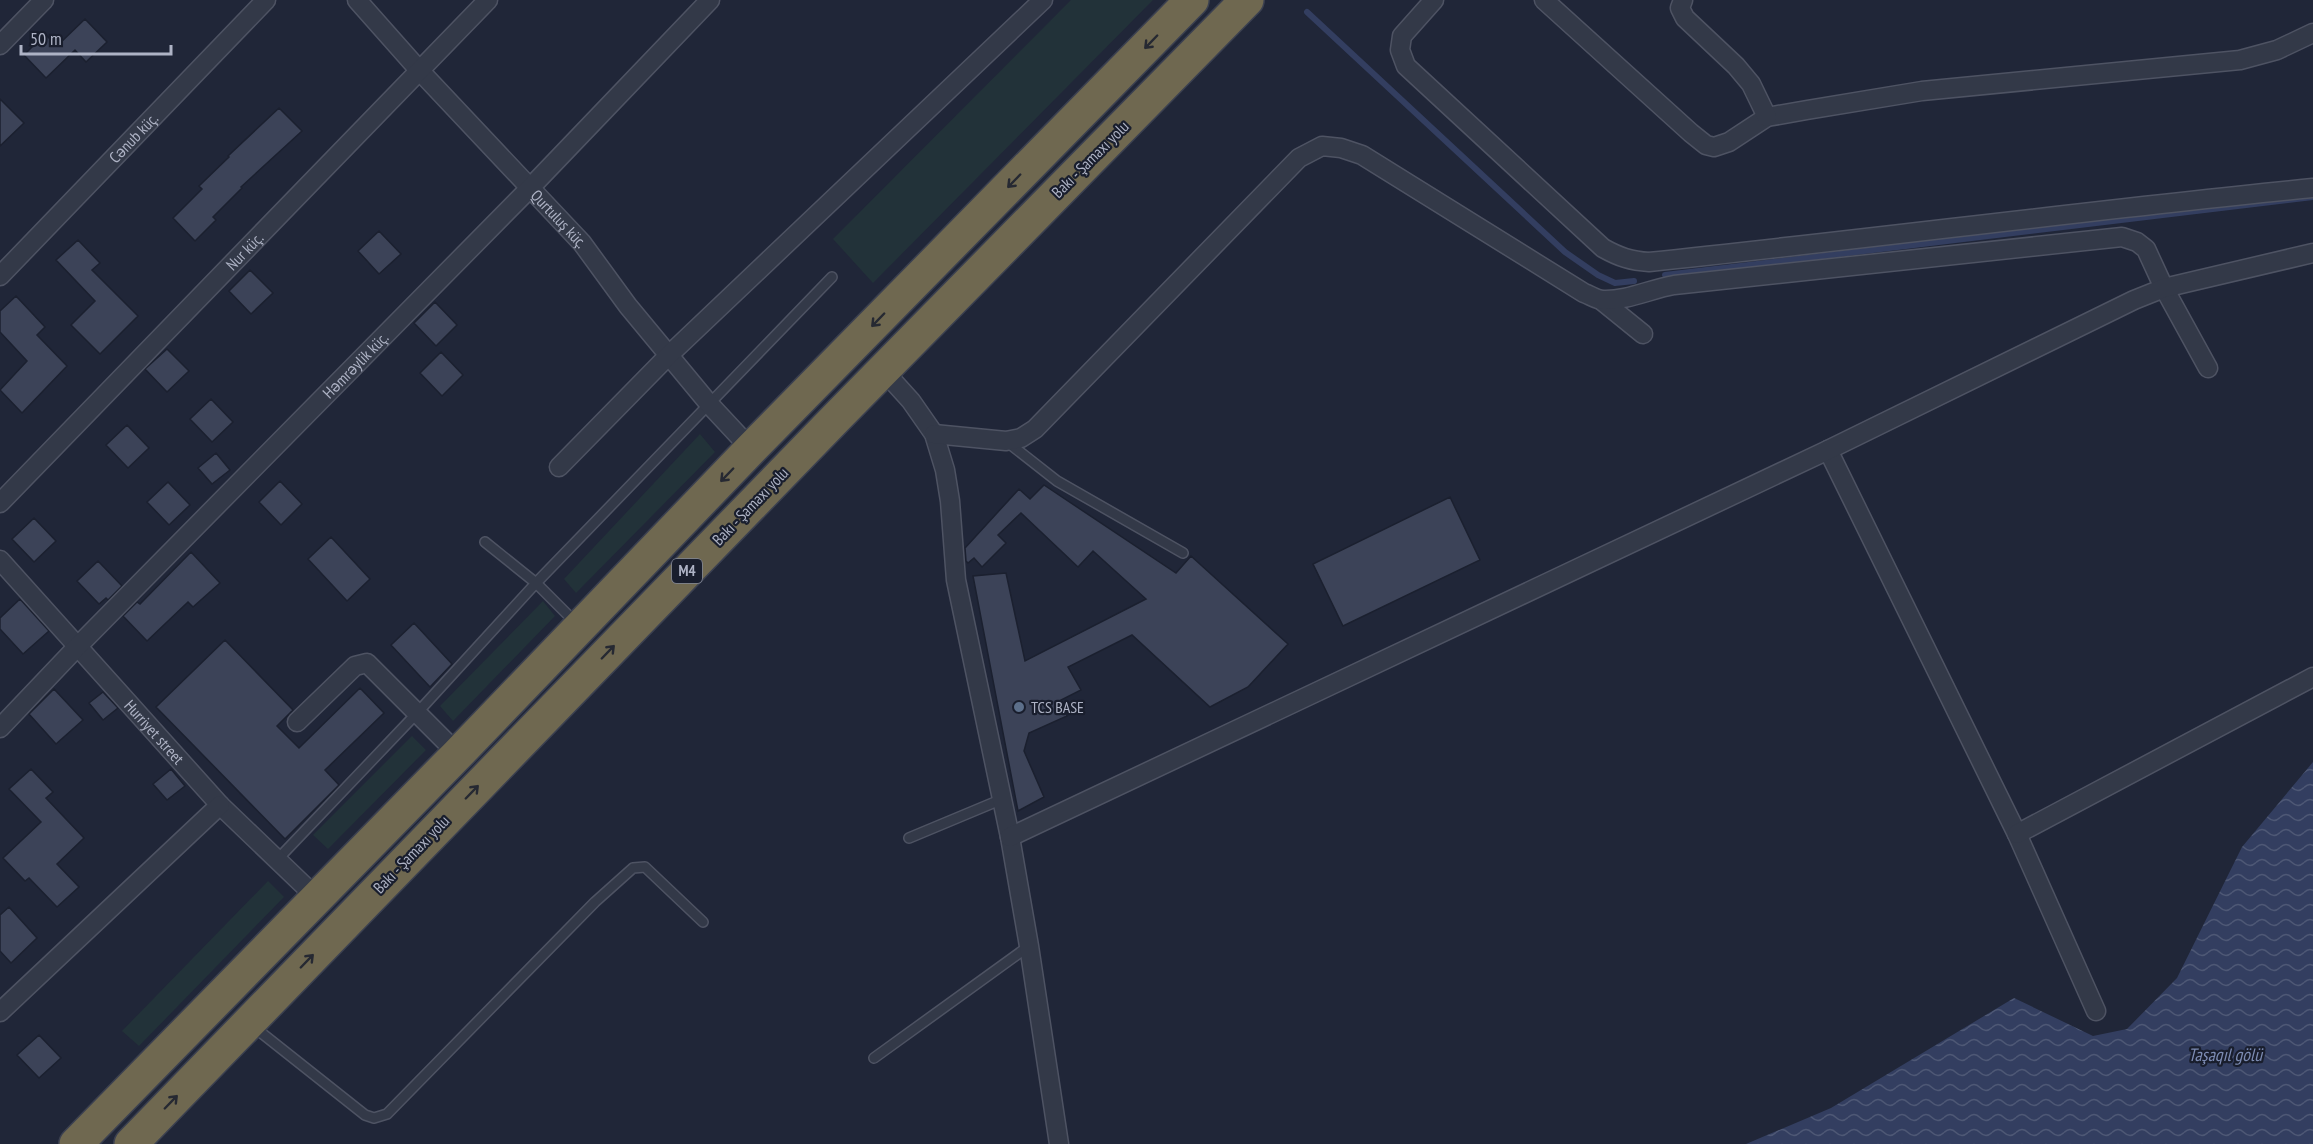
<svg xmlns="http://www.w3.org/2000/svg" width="2313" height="1144" font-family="'PT Sans Narrow',sans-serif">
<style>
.green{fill:#223239}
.water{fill:url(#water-waves)}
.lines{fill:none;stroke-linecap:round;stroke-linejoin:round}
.stream{stroke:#333e60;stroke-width:6}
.building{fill:#3c4358;stroke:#1b202f;stroke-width:1.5}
.lane-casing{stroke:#4e5363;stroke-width:12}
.street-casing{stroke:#4e5363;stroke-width:21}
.highway-casing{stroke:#3b4050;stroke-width:36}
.lane{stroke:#333948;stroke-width:9}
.street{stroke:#333948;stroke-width:18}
.highway{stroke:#6f6850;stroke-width:33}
.oneway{stroke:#262932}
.service-dot{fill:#5c6f8a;stroke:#191e2d;stroke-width:2}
.labels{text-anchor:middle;stroke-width:4.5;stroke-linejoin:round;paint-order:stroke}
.shield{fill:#191e2d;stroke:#818697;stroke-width:1.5}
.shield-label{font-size:15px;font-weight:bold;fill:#aeb3c5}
.street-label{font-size:16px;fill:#aeb3c5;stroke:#191e2d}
.poi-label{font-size:16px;fill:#aeb3c5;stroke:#191e2d;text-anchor:start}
.water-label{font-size:18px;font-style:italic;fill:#7c8bb2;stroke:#191e2d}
</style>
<defs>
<pattern id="water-waves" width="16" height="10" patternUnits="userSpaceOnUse" patternTransform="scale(1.5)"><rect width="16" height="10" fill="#333e60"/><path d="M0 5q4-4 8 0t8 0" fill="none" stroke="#4e5875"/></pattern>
</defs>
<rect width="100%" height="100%" fill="#202638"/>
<path class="green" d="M1071,0H1153L873,283L833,239Z
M700,434L715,452L576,593L564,579Z
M543,601L555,616L453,721L440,706Z
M412,736L426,750L328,849L313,835Z
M268,881L284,897L139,1046L122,1031Z"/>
<path class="water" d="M2313,762V1144H1746L1831,1108L2014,998L2093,1036L2127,1029L2177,978L2242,847Z"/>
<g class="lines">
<path class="stream" d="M1307,12L1565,252L1598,275L1615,283L1634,281
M1665,275L2313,197"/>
</g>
<path class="building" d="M85,19L107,42L86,62L75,50L46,78L24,55L45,34L57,46Z
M0,99L24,123L0,146Z
M279,108L302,131L241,187L242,188L213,217L216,220L195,241L173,218L202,189L199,186L229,157L228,156Z
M379,231L401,254L379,274L358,251Z
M78,240L100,263L92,270L138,316L100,354L71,325L95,301L56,260Z
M250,270L273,293L251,314L229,291Z
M16,296L45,327L37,335L67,366L22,413L0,390L27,361L0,332V311Z
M435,302L457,325L436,346L414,323Z
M167,349L189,371L167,392L145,369Z
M441,352L463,375L442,396L420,373Z
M211,399L233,422L212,442L190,419Z
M127,425L149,448L128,468L106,445Z
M216,453L230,470L212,484L198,468Z
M280,481L302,504L281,525L259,502Z
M168,482L190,505L169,525L147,502Z
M1044,485L1176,573L1191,556L1288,644L1248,687L1210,707L1132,635L1068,667L1081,690L1059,701L1067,716L1029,733L1024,751L1044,797L1018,811L973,576L1006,573L1025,661L1146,599L1093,551L1078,567L1021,513L998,535L1006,543L982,567L974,558L968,563L966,561L965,548L1019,489L1030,499Z
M1450,497L1480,560L1343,626L1313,564Z
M34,518L56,541L34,562L12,539Z
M331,537L370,579L347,601L308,559Z
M191,552L220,583L193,607L188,602L147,641L123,616L137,602L140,604Z
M98,561L122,586L108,600L106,598L99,604L77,581Z
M20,599L49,631L23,654L0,629V618Z
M414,623L452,664L430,687L391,645Z
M225,640L293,710L277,726L299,748L360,688L384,713L325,770L339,785L285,839L156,707Z
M54,689L83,720L56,744L29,714Z
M103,692L118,708L103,720L89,703Z
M31,769L53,792L46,798L84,838L57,864L79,887L57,907L29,878L25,881L3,858L41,822L9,789Z
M171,769L185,786L167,800L153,784Z
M9,907L37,938L11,963L0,951V915Z
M39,1035L61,1058L39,1078L17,1055Z"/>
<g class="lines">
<g class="lane-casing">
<path id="lane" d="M1006,441L1057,481L1183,553
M485,542L536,583L577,624
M909,838L1000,800
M276,861L418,712L536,583L832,277
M254,1027L365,1115L374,1118L387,1114L595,902L633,868L645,867L703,922
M874,1058L1029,946"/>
</g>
<g class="street-casing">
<g id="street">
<path id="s1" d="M357,0L419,70L582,243L628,306L710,405L751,449"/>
<path d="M1434,0L1402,36L1400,50L1406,66L1603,248C1619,257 1631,261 1649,262C1870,239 2091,210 2313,188"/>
<path d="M1544,0L1691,133L1706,145L1714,147L1729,142L1767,117L1807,110L1922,91L2240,60L2277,50L2313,33"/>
<path d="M1683,0L1680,8L1685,18L1736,66L1751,84L1767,117"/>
<path d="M0,45L44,0"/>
<path id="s2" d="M0,276L266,0"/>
<path d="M1601,300L1643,334"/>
<path d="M883,370L911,401L934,434L945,470L950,501L956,580L1010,837L1029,946L1059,1144"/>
<path d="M934,434L1006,441L1021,438L1035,429L1299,158L1322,146L1341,148L1362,155L1584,293C1590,295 1597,300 1603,300C1626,301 1651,289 1674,285L2122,237L2137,242L2146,249L2164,288L2208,368"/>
<path d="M1828,450L2017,834L2096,1011"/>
<path d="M559,467L669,355L1043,0"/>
<path id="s3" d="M0,503L488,0"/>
<path id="s4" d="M0,560L220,805L316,897"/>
<path d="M297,722L355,666L367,663L458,754"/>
<path id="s5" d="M0,728L78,646L529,189L710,0"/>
<path d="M2017,834L2313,677"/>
<path d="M1010,837L1828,450L2134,300L2164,288L2313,253"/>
<path d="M0,1012L220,805"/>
</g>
</g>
<g class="highway-casing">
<path id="highway" d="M76,1144L458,754L751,449L1192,0
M131,1144L836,418L1247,0"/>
</g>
<use href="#lane" class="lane"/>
<use href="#street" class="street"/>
<use href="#highway" class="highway"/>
</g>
<defs><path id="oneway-shaft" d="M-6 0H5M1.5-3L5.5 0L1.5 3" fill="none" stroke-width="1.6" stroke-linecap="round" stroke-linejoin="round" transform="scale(1.5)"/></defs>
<g class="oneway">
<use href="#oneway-shaft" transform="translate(1151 42) rotate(134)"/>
<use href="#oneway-shaft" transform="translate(1014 181) rotate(134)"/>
<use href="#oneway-shaft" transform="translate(878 320) rotate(134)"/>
<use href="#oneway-shaft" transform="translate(727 475) rotate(134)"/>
<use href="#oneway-shaft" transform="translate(608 652) rotate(-46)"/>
<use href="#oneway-shaft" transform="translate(472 792) rotate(-46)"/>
<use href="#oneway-shaft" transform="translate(307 961) rotate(-46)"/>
<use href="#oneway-shaft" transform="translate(171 1102) rotate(-46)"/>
</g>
<circle class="service-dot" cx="1019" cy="707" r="6"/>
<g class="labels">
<rect class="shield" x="672" y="559" width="30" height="24" rx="4.5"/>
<g class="shield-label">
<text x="687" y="576">M4</text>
</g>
<g class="street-label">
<text dy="6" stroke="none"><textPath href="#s2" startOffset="192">Cənub küç.</textPath></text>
<text transform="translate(1090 159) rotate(-45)" y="6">Bakı - Şamaxı yolu</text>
<text dy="6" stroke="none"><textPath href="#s1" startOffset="298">Qurtuluş küç.</textPath></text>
<text dy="6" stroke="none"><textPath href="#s3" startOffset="351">Nur küç.</textPath></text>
<text dy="6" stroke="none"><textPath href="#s5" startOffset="508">Həmrəylik küç.</textPath></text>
<text transform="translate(750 506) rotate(-46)" y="6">Bakı - Şamaxı yolu</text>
<text dy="6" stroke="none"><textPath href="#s4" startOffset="231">Hurriyet street</textPath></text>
<text transform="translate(411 854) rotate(-46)" y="6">Bakı - Şamaxı yolu</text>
</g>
<g class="poi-label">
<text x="1031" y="713">TCS BASE</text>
</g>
<g class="water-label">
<text x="2225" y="1061">Taşaqıl gölü</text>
</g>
</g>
<path d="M21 45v9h150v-9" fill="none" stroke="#aeb3c5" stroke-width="3"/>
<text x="30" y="45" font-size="18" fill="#aeb3c5" stroke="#191e2d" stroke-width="4.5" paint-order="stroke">50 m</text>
</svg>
